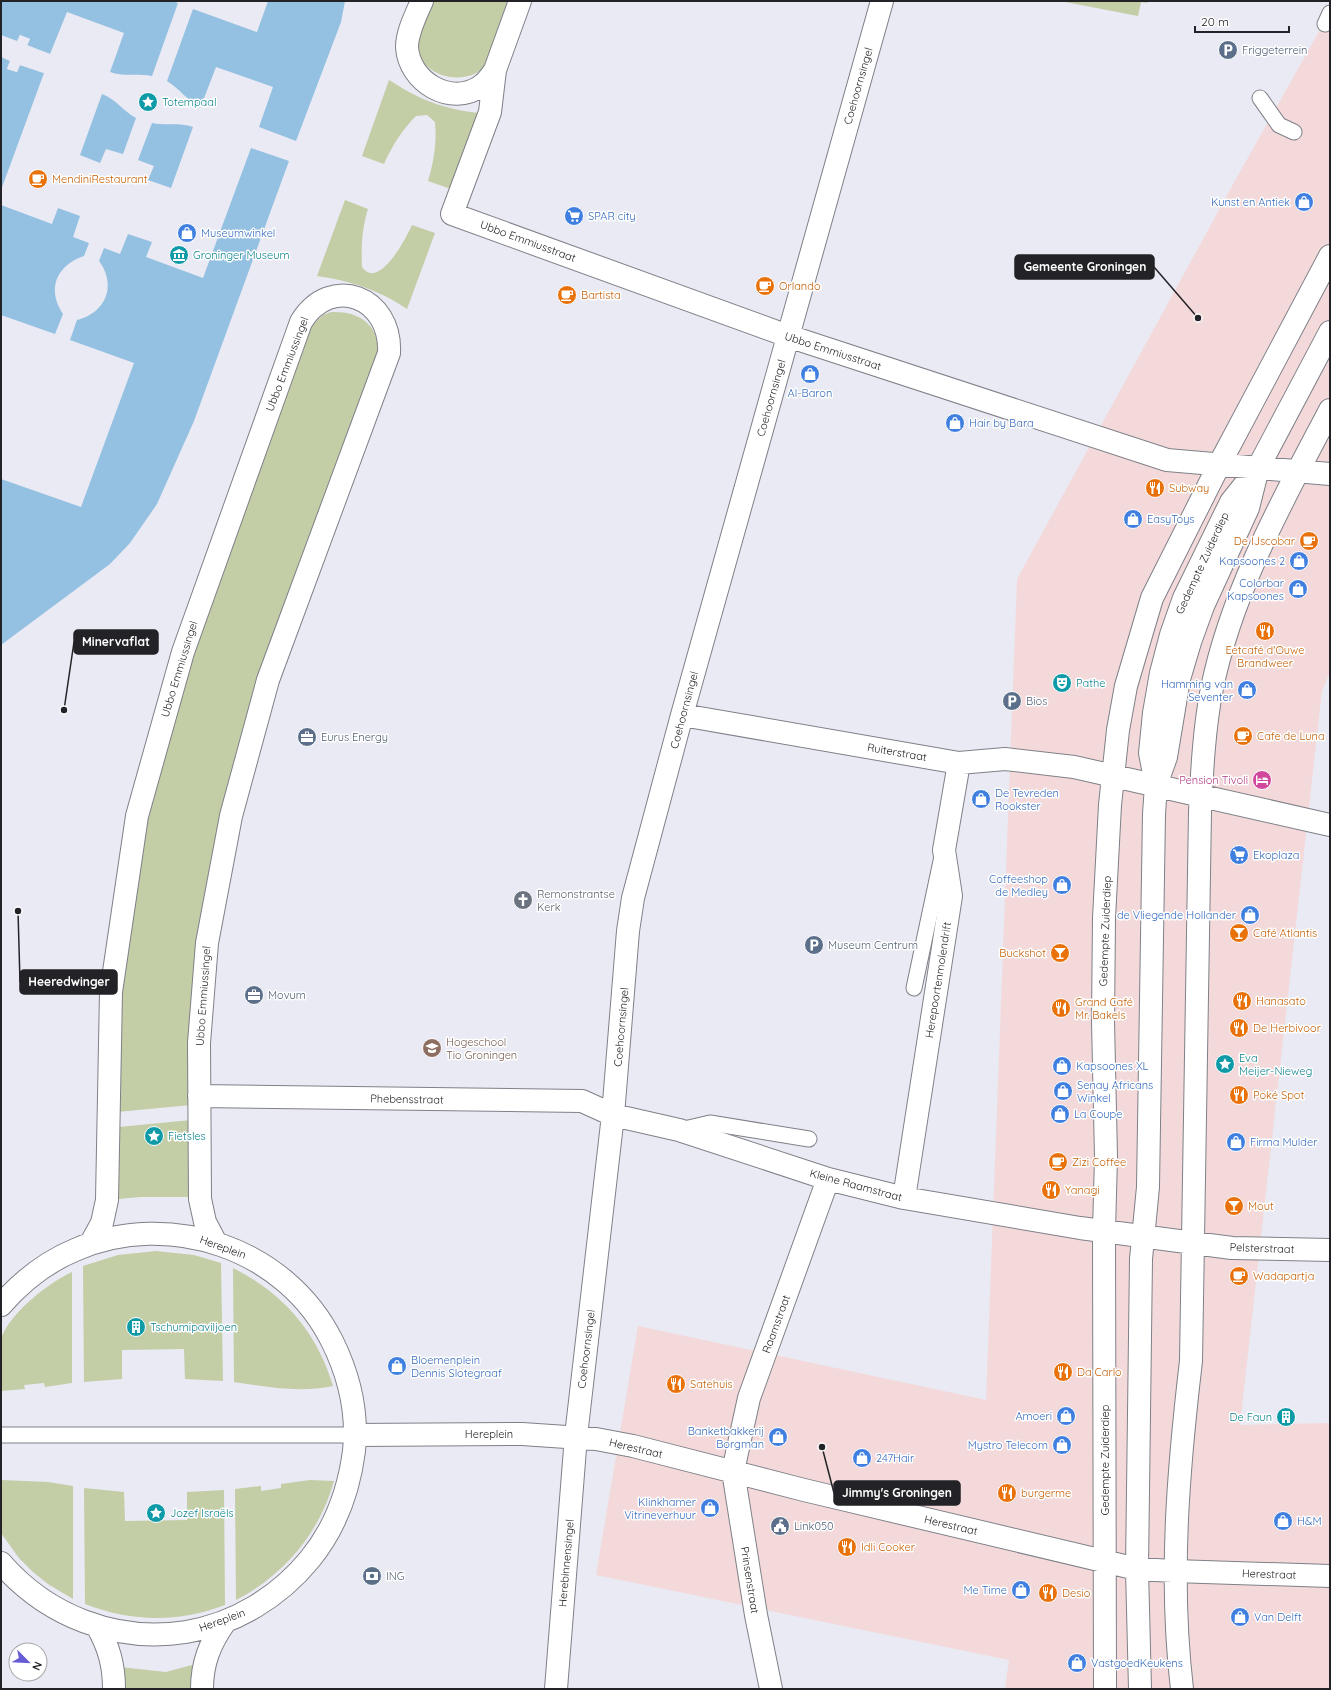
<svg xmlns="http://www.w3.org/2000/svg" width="1331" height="1690" font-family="Quicksand,sans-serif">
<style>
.commercial{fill:#f4d9da}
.green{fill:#c3cda6}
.water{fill:#94c0e2}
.pier{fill:#e9eaf3}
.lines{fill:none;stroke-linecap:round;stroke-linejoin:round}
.service-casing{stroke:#7f8088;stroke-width:17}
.pedestrian-casing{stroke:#7f8088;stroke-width:24}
.minor-casing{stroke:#7f8088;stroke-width:24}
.service{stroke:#fff;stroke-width:15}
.pedestrian{stroke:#fff;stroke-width:22}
.minor{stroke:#fff;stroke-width:22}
.labels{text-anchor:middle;stroke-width:3;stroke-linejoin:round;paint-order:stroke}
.service-label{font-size:11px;fill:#4e5e75;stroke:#fff;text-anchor:start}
.street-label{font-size:11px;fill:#232327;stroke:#fff}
.culture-label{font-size:11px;fill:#0d838f;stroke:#fff;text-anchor:start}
.food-label{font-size:11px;fill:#c56008;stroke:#fff;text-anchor:start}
.shop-label{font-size:11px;fill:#366cbe;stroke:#fff;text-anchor:start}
.hotel-label{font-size:11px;fill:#b23c85;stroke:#fff;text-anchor:end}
.worship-label{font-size:11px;fill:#5b616d;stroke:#fff;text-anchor:start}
.education-label{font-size:11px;fill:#785e54;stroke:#fff;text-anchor:start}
.leader{fill:none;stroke:#232327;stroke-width:1.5}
.callout-dot{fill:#232327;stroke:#fff;stroke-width:1.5}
.callout{fill:#232327;stroke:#232327;stroke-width:1.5}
.callout-label{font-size:12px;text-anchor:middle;font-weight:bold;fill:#fff}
</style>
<rect width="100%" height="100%" fill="#e9eaf3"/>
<path class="commercial" d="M1330,12V672L1322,691L1240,1425L1330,1423V1689H1005L1009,1660L596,1575L638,1326L986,1400L1017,579L1237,177Z"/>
<path class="green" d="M431,1H509C504,13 490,60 484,67C465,87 421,77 418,48C416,32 426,15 431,1Z
M1060,1H1148L1147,3L1141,2L1138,16Z
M389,80C420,100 443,109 479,113L451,189L428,181C434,161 437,142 435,122L427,115L416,116C402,130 392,146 384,164L362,156Z
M345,200L368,209C362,228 361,246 362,267C379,291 406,238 412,225L435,233L407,309C379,290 351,281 317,276Z
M331,312C359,311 376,323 380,351L254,703L191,1105L117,1112L120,991L135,866L188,655L311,326L323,315Z
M191,1120L192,1197H140L118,1199L119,1127Z
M156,1251L194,1255L221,1263L223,1381L185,1379L184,1349L122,1350V1379L84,1382L83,1266L118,1255Z
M233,1268C283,1293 317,1332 333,1386C299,1393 268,1387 234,1382Z
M72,1272V1383L45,1387L44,1383L24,1385L25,1389L1,1391C1,1380 0,1344 2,1336C12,1312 48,1283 72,1272Z
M1,1480L48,1482L73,1486V1599L48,1584L33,1572L19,1558L1,1533Z
M310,1480L334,1481C319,1534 284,1575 236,1600L235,1489L261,1486V1491L281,1488V1484Z
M84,1488L124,1492L125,1521L187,1520V1492L224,1490L225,1605C178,1623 131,1622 85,1604Z
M192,1665V1689H120V1667L166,1672Z"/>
<path class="water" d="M1,1H172L178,3L152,76C137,73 123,77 110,72L124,33L67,12L50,54L27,45L30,39L20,35L7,69L17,72L20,65L44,73L1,190Z
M268,1H345L341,22L296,141L259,127L273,87L216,67L201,106C187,101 180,89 167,81L193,9L257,32Z
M102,94C116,99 123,111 136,118L123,154L106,149L100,163L80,155Z
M152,123C166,126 179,122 193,127L171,188L148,180L154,166L138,160Z
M251,148L289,161L194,421L157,504L130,543L110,564L1,645V479L81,507L134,363L70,340L77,320C106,313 117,285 99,261L104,248L120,254L128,234L152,242L146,257L203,278Z
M1,205L52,224L58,208L80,216L73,237L89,243L84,256C57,265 46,289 63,314L55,334L1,315Z"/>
<path class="pier" d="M1,35L17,41L20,35L30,39L27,46L50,54V56L26,47L27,40L21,37L9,67L16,70L20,63L44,71V73L20,65L17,72L7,69L10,61L1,57Z"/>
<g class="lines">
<g class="service-casing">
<path id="service" d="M1325,24L1330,13
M1260,98L1279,125L1294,132
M914,988L941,861
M680,1130L710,1123L809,1139
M1,1435H354"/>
</g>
<g class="pedestrian-casing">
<path id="pedestrian" d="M1174,1571L1330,1576"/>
</g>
<g class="minor-casing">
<path id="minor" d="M422,1C416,15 407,32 407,47C409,82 451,107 481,86C487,82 491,76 495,70
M520,1L495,70L490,112L452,214L788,336L1167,460L1330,474
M682,715L959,763L1005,759L1074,767L1330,825
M1156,784L1150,753L1154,713L1161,673L1171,635L1184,598L1231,502L1258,468L1330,332
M199,1096L582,1101L613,1115L679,1130L828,1179L904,1198L1080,1228L1232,1248L1330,1250
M904,1198L951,896L944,850L959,763
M91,1243L102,1223L107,1200L111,992L137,816L183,652L301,322C331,273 392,297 389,353L268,680L231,816L207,943L199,1043L200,1199L205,1222L216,1243
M1,1305C22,1281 46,1262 75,1250C169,1209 286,1248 332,1341C349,1375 358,1413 354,1451C349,1490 336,1527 310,1559C279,1597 235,1624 186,1632C116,1643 47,1616 1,1563
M354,1435L522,1434L596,1439L633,1446L804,1490L1137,1569L1174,1571
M97,1626C109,1647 114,1665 114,1689
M202,1689C202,1663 210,1643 225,1622
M556,1689L576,1436L613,1115L628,931L633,898L682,715L882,1
M771,1689L756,1615L733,1471L749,1398L828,1179
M1105,1689L1104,1231L1106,1157L1103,1021L1104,918L1110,805L1118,730L1126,686L1152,598L1219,465L1330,256
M1140,1689L1137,1569L1141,1259L1148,1187L1154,814L1156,785L1166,757L1179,679L1190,642L1203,606L1248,508L1258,468
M1182,1689C1169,1579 1178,1471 1191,1361L1200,812C1202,771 1204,729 1212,688C1232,590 1284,498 1330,410"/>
</g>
<use href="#service" class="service"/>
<use href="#pedestrian" class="pedestrian"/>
<use href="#minor" class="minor"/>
</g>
<defs>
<g id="parking-disc" transform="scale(1)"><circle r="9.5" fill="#5c6f8a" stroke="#fff"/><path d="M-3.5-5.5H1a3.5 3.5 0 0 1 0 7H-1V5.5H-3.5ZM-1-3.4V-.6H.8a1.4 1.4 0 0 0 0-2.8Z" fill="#fff"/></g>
<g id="sight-disc" transform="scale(1)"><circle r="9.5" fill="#0f9aa8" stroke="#fff"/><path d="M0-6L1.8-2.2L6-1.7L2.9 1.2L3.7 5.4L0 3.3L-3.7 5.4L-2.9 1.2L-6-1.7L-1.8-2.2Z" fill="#fff"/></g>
<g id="cafe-disc" transform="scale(1)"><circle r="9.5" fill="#e8710a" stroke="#fff"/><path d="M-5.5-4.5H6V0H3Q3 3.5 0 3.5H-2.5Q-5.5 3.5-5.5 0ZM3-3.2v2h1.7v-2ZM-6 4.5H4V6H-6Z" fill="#fff"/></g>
<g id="shop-disc" transform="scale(1)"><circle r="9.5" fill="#3f7fe0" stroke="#fff"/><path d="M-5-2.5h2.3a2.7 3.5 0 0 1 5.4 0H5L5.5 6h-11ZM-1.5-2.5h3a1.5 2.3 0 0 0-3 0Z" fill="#fff"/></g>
<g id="supermarket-disc" transform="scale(1)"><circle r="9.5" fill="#3f7fe0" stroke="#fff"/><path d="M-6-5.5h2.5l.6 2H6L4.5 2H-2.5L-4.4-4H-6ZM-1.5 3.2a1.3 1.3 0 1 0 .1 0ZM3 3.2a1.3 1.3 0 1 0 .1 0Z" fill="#fff"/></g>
<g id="museum-disc" transform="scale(1)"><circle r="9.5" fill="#0f9aa8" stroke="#fff"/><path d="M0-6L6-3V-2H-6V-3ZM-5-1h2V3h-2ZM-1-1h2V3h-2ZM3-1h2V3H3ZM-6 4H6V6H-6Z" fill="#fff"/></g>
<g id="restaurant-disc" transform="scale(1)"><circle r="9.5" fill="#e8710a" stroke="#fff"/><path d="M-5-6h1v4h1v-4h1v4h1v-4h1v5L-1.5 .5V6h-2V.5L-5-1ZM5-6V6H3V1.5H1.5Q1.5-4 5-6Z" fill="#fff"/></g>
<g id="theatre-disc" transform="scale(1)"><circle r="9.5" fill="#0f9aa8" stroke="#fff"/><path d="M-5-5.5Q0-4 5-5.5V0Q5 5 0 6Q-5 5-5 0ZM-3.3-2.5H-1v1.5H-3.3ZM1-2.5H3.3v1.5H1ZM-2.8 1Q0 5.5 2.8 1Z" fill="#fff"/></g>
<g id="office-disc" transform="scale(1)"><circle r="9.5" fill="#5c6f8a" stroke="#fff"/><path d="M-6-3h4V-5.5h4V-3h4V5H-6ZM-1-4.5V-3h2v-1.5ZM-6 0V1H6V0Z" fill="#fff"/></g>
<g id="hotel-disc" transform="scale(1)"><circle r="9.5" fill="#d1479c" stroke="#fff"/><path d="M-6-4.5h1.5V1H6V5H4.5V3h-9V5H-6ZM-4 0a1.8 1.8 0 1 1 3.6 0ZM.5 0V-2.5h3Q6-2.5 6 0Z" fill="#fff"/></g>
<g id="church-disc" transform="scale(1)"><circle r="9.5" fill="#6b7280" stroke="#fff"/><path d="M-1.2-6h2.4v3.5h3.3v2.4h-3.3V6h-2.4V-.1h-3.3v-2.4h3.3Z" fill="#fff"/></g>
<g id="bar-disc" transform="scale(1)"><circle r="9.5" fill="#e8710a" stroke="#fff"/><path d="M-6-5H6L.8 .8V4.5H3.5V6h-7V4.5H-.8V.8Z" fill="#fff"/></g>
<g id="university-disc" transform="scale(1)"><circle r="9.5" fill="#8d6e63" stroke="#fff"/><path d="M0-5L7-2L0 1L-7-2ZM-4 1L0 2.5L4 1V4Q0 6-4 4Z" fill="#fff"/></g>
<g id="building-disc" transform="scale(1)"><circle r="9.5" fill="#0f9aa8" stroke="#fff"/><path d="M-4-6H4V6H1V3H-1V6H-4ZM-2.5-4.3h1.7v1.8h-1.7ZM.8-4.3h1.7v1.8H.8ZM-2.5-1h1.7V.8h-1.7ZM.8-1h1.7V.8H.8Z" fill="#fff"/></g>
<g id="civic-disc" transform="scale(1)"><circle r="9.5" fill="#5c6f8a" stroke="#fff"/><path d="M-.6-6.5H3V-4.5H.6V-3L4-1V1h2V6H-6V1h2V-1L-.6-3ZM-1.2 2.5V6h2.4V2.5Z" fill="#fff"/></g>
<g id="bank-disc" transform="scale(1)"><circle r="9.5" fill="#5c6f8a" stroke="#fff"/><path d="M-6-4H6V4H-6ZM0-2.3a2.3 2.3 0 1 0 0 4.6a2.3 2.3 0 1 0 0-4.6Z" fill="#fff"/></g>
</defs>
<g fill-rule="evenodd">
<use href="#parking-disc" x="1228" y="50"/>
<use href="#sight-disc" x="148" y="102"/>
<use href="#cafe-disc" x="38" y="179"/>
<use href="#shop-disc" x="1304" y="202"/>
<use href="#supermarket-disc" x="574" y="216"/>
<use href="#shop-disc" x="187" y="233"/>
<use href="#museum-disc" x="179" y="255"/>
<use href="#cafe-disc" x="765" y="286"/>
<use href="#cafe-disc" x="567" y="295"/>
<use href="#shop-disc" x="810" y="374"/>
<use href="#shop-disc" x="955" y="423"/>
<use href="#restaurant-disc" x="1155" y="488"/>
<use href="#shop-disc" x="1133" y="519"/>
<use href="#cafe-disc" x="1309" y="541"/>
<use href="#shop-disc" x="1299" y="561"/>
<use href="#shop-disc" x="1298" y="589"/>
<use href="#restaurant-disc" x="1265" y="631"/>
<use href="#theatre-disc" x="1062" y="683"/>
<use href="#shop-disc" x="1247" y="690"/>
<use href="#parking-disc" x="1012" y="701"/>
<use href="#cafe-disc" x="1243" y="736"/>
<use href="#office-disc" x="307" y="737"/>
<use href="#hotel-disc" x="1262" y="780"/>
<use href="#shop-disc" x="981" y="799"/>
<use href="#supermarket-disc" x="1239" y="855"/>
<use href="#shop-disc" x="1062" y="885"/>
<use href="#church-disc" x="523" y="900"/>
<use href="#shop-disc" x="1250" y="915"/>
<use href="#bar-disc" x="1239" y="933"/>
<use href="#parking-disc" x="814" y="945"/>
<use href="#bar-disc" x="1060" y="953"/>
<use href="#office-disc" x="254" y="995"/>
<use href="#restaurant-disc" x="1242" y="1001"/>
<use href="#restaurant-disc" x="1061" y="1008"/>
<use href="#restaurant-disc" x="1239" y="1028"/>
<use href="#university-disc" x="432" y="1048"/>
<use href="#sight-disc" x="1225" y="1064"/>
<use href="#shop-disc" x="1062" y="1066"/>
<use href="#shop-disc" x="1063" y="1091"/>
<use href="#restaurant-disc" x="1239" y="1095"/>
<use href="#shop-disc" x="1060" y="1114"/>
<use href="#sight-disc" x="154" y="1136"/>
<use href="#shop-disc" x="1236" y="1142"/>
<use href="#cafe-disc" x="1058" y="1162"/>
<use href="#restaurant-disc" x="1051" y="1190"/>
<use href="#bar-disc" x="1234" y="1206"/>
<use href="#cafe-disc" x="1239" y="1276"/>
<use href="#building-disc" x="136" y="1327"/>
<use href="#shop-disc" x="397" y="1366"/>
<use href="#restaurant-disc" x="1063" y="1372"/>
<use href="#restaurant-disc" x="676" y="1384"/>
<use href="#shop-disc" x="1066" y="1416"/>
<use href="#building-disc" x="1286" y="1417"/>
<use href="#shop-disc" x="778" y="1437"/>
<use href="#shop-disc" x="1062" y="1445"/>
<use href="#shop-disc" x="862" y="1458"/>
<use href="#restaurant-disc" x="1007" y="1493"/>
<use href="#shop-disc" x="710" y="1508"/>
<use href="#sight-disc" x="156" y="1513"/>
<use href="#shop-disc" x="1283" y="1521"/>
<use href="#civic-disc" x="780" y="1526"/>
<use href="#restaurant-disc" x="847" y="1547"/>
<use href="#bank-disc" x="372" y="1576"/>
<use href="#shop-disc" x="1021" y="1590"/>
<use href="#restaurant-disc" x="1048" y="1593"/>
<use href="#shop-disc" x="1240" y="1617"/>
<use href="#shop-disc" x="1077" y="1663"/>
</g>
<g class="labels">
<g class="service-label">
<text x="1242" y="54">Friggeterrein</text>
<text x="1026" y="705">Bios</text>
<text x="321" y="741">Eurus Energy</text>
<text x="828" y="949">Museum Centrum</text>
<text x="268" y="999">Movum</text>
<text x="794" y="1530">Link050</text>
<text x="386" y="1580">ING</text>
</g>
<g class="street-label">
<text transform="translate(858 86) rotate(-74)" y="4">Coehoornsingel</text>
<text transform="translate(528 241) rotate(20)" y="4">Ubbo Emmiusstraat</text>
<text transform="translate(833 351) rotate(18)" y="4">Ubbo Emmiusstraat</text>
<text transform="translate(287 364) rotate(-69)" y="4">Ubbo Emmiussingel</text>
<text transform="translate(771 398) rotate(-74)" y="4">Coehoornsingel</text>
<text transform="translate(1202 563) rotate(-65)" y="4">Gedempte Zuiderdiep</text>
<text transform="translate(179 669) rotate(-73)" y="4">Ubbo Emmiussingel</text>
<text transform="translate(684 710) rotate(-75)" y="4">Coehoornsingel</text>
<text transform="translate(897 752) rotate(10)" y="4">Ruiterstraat</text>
<text transform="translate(1105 931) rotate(-88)" y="4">Gedempte Zuiderdiep</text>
<text transform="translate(938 980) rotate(-81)" y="4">Herepoortenmolendrift</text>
<text transform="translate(203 996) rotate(-86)" y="4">Ubbo Emmiussingel</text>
<text transform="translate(621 1027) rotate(-85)" y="4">Coehoornsingel</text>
<text transform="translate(407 1099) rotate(1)" y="4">Phebensstraat</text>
<text transform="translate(856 1185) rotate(15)" y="4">Kleine Raamstraat</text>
<text transform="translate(223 1247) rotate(20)" y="4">Hereplein</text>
<text transform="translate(1262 1248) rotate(2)" y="4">Pelsterstraat</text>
<text transform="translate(776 1324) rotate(-70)" y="4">Raamstraat</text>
<text transform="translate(586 1349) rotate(-83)" y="4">Coehoornsingel</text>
<text x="489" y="1438">Hereplein</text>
<text transform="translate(636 1448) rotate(13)" y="4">Herestraat</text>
<text transform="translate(1105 1460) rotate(-90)" y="4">Gedempte Zuiderdiep</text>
<text transform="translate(951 1525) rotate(13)" y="4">Herestraat</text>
<text transform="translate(566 1563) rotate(-85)" y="4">Herebinnensingel</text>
<text transform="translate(1269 1574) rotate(2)" y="4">Herestraat</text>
<text transform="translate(750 1580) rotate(81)" y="4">Prinsenstraat</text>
<text transform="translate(222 1620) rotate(-20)" y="4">Hereplein</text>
</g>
<g class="culture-label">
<text x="162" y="106">Totempaal</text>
<text x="193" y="259">Groninger Museum</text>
<text x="1076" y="687">Pathe</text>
<text x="1239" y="1062">Eva<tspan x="1239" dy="13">Meijer-Nieweg</tspan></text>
<text x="168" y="1140">Fietsles</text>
<text x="150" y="1331">Tschumipaviljoen</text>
<text x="1272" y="1421" text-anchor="end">De Faun</text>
<text x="170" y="1517">Jozef Israëls</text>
</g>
<g class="food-label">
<text x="52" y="183">MendiniRestaurant</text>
<text x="779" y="290">Orlando</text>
<text x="581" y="299">Bartista</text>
<text x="1169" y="492">Subway</text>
<text x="1295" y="545" text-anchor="end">De IJscobar</text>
<text x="1265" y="654" text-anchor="middle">Eetcafé d'Ouwe<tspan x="1265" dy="13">Brandweer</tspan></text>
<text x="1257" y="740">Cafe de Luna</text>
<text x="1253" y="937">Café Atlantis</text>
<text x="1046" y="957" text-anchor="end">Buckshot</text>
<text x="1256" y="1005">Hanasato</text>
<text x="1075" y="1006">Grand Café<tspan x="1075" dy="13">Mr. Bakels</tspan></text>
<text x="1253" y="1032">De Herbivoor</text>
<text x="1253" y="1099">Poké Spot</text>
<text x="1072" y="1166">Zizi Coffee</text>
<text x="1065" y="1194">Yanagi</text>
<text x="1248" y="1210">Mout</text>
<text x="1253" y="1280">Wadapartja</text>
<text x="1077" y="1376">Da Carlo</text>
<text x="690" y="1388">Satehuis</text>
<text x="1021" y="1497">burgerme</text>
<text x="861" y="1551">Idli Cooker</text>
<text x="1062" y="1597">Desio</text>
</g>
<g class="shop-label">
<text x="1290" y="206" text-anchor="end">Kunst en Antiek</text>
<text x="588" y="220">SPAR city</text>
<text x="201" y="237">Museumwinkel</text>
<text x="810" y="397" text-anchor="middle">Al-Baron</text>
<text x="969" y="427">Hair by Bara</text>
<text x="1147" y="523">EasyToys</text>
<text x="1285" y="565" text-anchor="end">Kapsoones 2</text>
<text x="1284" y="587" text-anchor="end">Colorbar<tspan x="1284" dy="13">Kapsoones</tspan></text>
<text x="1233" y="688" text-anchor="end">Hamming van<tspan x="1233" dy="13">Seventer</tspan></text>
<text x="995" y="797">De Tevreden<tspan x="995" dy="13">Rookster</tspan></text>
<text x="1253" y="859">Ekoplaza</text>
<text x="1048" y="883" text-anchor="end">Coffeeshop<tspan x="1048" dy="13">de Medley</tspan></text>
<text x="1236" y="919" text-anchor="end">de Vliegende Hollander</text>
<text x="1076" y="1070">Kapsoones XL</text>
<text x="1077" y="1089">Senay Africans<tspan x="1077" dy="13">Winkel</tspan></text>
<text x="1074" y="1118">La Coupe</text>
<text x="1250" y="1146">Firma Mulder</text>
<text x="411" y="1364">Bloemenplein<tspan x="411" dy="13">Dennis Slotegraaf</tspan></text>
<text x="1052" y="1420" text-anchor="end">Amoeri</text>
<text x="764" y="1435" text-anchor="end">Banketbakkerij<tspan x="764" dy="13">Borgman</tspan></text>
<text x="1048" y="1449" text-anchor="end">Mystro Telecom</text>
<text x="876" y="1462">247Hair</text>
<text x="696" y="1506" text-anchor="end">Klinkhamer<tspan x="696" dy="13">Vitrineverhuur</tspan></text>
<text x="1297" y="1525">H&amp;M</text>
<text x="1007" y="1594" text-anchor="end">Me Time</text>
<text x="1254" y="1621">Van Delft</text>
<text x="1091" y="1667">VastgoedKeukens</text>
</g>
<g class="hotel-label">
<text x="1248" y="784">Pension Tivoli</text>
</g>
<g class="worship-label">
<text x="537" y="898">Remonstrantse<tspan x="537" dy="13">Kerk</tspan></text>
</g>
<g class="education-label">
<text x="446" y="1046">Hogeschool<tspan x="446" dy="13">Tio Groningen</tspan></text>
</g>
</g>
<path class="leader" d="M1198 318L1154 267M64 710L74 642M18 911L20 982M822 1447L834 1493"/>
<g class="callout-dot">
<circle cx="1198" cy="318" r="4"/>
<circle cx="64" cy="710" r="4"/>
<circle cx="18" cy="911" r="4"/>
<circle cx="822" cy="1447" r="4"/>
</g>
<g class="callout">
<rect x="1015" y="255" width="139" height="24" rx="4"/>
<rect x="74" y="630" width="84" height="24" rx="4"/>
<rect x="20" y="970" width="97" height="24" rx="4"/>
<rect x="834" y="1481" width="126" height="24" rx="4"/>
</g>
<g class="callout-label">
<text x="1085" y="271">Gemeente Groningen</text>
<text x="116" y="646">Minervaflat</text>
<text x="69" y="986">Heeredwinger</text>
<text x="897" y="1497">Jimmy's Groningen</text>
</g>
<rect width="1331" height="1690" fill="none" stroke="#232327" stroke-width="4"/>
<g transform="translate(28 1662) rotate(114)"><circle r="19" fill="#ffffff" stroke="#a7a7a9"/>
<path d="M0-3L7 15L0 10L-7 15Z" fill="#665cd5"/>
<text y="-6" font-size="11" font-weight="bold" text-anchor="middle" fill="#232327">N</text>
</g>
<path d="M1195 26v6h94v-6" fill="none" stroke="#232327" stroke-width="2"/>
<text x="1201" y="26" font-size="12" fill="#232327" stroke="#ffffff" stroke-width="3" paint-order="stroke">20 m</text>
</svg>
